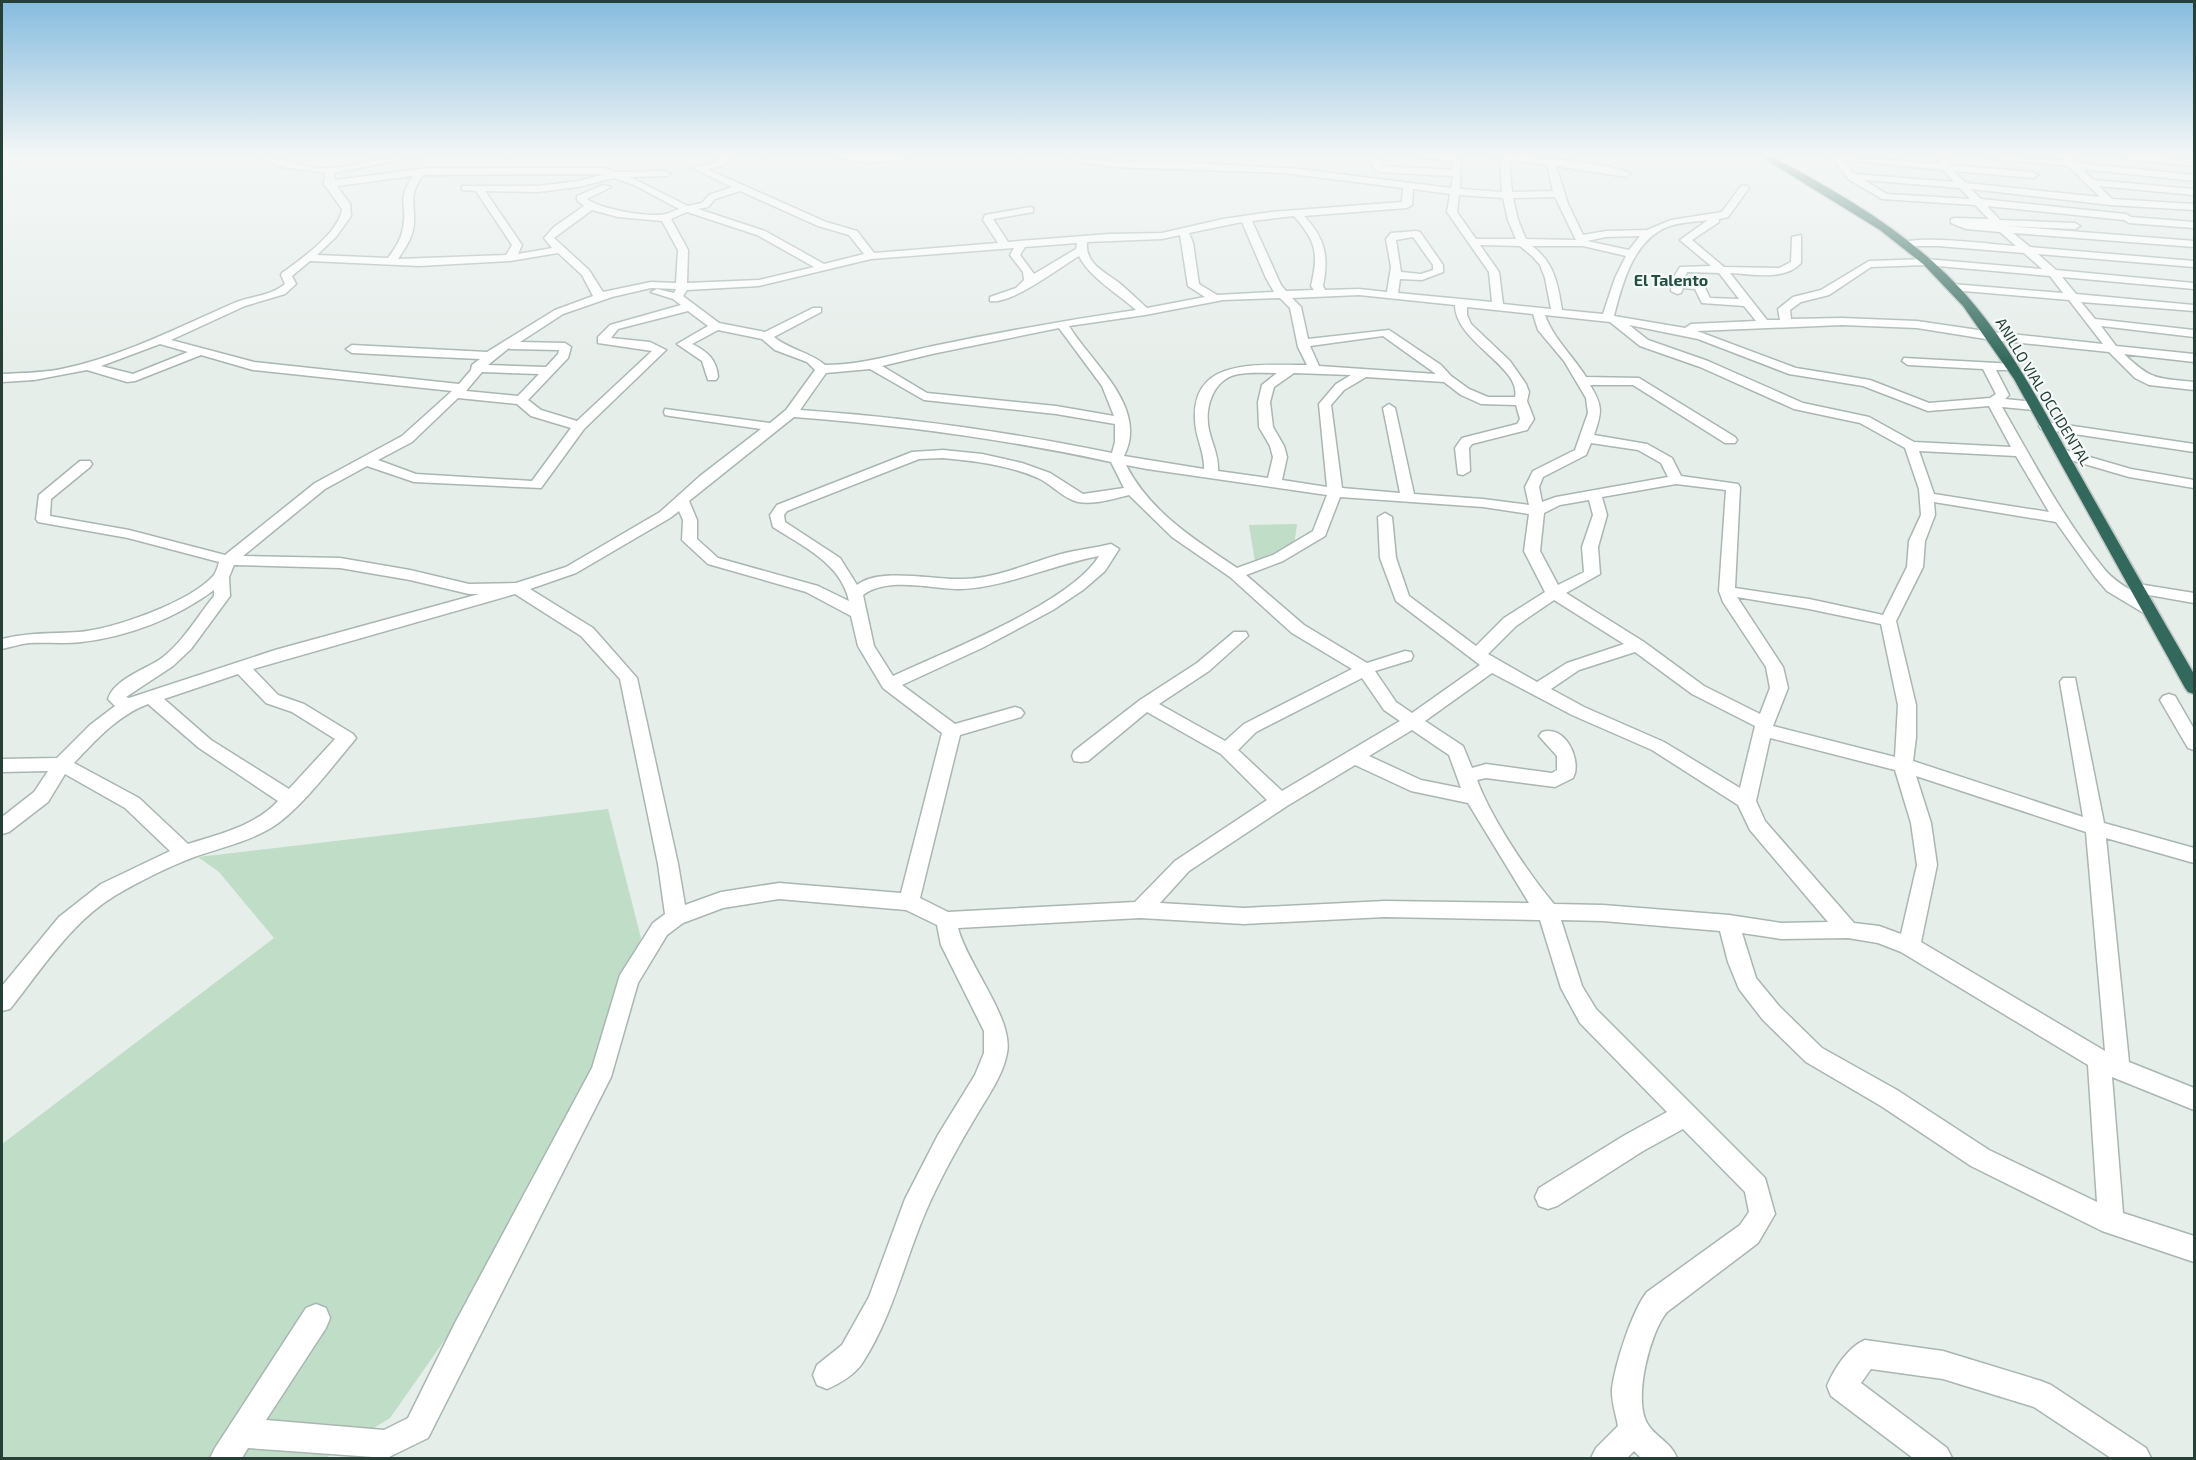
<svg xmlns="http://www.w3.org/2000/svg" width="2196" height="1460" font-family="'Exo 2',sans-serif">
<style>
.green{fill:#c0ddc7}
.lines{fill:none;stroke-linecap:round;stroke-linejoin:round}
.street-casing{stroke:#a9b6b1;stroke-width:3}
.highway-casing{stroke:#c2c9c7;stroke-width:3}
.street{fill:#fff;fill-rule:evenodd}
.highway{fill:#33695c;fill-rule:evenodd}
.labels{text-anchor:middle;stroke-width:4.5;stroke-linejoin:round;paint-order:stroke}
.far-street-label{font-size:15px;fill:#263f37;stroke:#f6faf8}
.far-neighbourhood-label{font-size:16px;font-weight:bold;fill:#235043;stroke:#f6faf8}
</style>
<rect width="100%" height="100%" fill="#e6eeea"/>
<path class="green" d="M1297,524L1294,546L1279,555L1255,562L1249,525Z
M608,809L641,938L616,993L589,1073L493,1259L449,1334L390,1418L326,1458H2V1144L274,938L219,872L198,857Z"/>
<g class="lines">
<g class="street-casing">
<path id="street" d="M257,156C281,156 305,170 330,168C360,166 388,156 418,156L334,173L335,180L429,168H604L616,172L665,171L670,174L668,176L630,177L688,206L702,203L709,195L732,187L692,168L717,162L719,156H728L724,166L707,169L826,222L857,231L874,253L998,243L983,220L985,215L1030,207L1033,208V212L993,219L1008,242L1109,234L1162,233L1223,219L1271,212L1402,202L1403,188L1284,173L1112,167L1077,162L1068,156L1112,162L1198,163L1299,169L1451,188L1453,176L1379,172L1374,169L1369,156H1378L1382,166L1453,170V160L1426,159L1422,156H1461L1460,189L1502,192L1500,159L1491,156C1517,156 1612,161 1631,174L1626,177L1556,166L1568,204L1583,235L1606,231L1647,230L1671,220L1722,212L1741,186H1747L1749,188L1728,217L1719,219V222L1692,240L1724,267L1779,268L1791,262L1792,237L1801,235V263C1785,281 1752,274 1730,273L1767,320H1780L1778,309L1793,297L1821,290L1869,261L1926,259L2042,269L2024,253L1938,246H1902L1901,244C1914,234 1996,245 2016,246L2000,232L1966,229L1951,223V219L1955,218L1989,219L1975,205L1882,199L1848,179L1832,156L1940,164L1937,156H1946L1949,165L2033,172L2038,175L2033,178L1954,171L1966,183L2100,197L2068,166L1994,159L1990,156L2064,160L2061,156H2070L2077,163L2194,175V181L2083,169L2093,180L2194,189V195L2099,186L2112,199L2194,204V210L2110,205L1971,189L1981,199L2126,214L2131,217L2194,222V228L2129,223L2124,220L1987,206L2000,220L2075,223L2080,226L2075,229L2006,226L2194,241V247L2013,233L2030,247L2194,261V267L2038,254L2056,270L2194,283V289L2062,277L2076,294L2194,305V311L2081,302L2095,319L2194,330V337L2101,326L2116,346L2194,354V362L2124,354C2152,381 2158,378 2194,382V390L2149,385L2135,378L2109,352L1992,340L1917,328L1842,325L1697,331L1796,368L1870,380L1929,403L1990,398L1996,394L1983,369L1908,365L1902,361L1904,358L2015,364V370H1996L2009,395L2005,399L2035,402L2041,406L2035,410L2002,407C2034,463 2064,520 2105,570C2120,588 2145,595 2156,609L2148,614L2142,612L2107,591L2095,577L2056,522L1934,502L1935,515L1925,541L1923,567L1896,621L1916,705V737L1913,761L2083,817L2060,682L2063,678H2075L2104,823L2194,848V863L2106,838L2129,1062L2194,1088V1110L2112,1077L2123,1213L2194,1236V1262L2102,1231L1971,1166L1881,1106L1806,1062L1763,1020L1739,989L1728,962L1720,931L1603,921L1561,920L1582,986L1596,1009L1765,1178L1775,1214L1758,1243L1667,1312C1650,1332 1633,1399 1647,1423C1655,1437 1671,1442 1677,1458H1641L1634,1451L1627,1458H1591L1596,1448L1618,1426C1616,1415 1611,1400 1612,1389C1615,1364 1632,1311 1647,1292L1740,1225L1749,1212L1745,1192L1683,1129L1643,1151L1557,1206L1548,1209L1539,1206L1535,1197L1539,1188L1625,1135L1667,1112L1580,1023L1561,988L1540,920L1385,917L1244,924L1140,918L958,928C967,964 1014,1019 1007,1053C1003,1076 986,1099 975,1118C957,1148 940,1179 926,1211C904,1262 893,1315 863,1362C856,1374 839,1384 827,1389L817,1385L813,1375L817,1365L842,1345L869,1297L905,1199L938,1135L975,1075L984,1053V1031L941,945L937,925L906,910L779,899L723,908L683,923L667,935L638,983L611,1077L428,1438L387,1458L248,1448L242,1458H210L215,1448L306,1308L316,1304L326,1308L330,1318L326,1328L266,1420L384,1430L408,1418L455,1323L592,1068L620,975L653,923L665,914L658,864L620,679L581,636L515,594L253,669L278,695L304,704L353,734L356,738L353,742C331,768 299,811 271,828C247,842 220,848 194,857C170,866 138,882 116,895C71,922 42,969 10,1009L2,1011V986L59,917L101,884L170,851L125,808L65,774L48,802L9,832L2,834V817L34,792L48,771L2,772V759L57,758L90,725L115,706L108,699C114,680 143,670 159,660C182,644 197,617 214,596V590C176,618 128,637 81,642C64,644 46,642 29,643C20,644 11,647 2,649V639C30,632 51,634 79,632C114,629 191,602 214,575C216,572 218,566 219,562L128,538L38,522L36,519L39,495L80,461H90L92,464L90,467L51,499L50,516L129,530L225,555L315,483L402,436L452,391L253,370L201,355L135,381L127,382L87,370L34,380L2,382V374C23,373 45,373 66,368C125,355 179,327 234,303C251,296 271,296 285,284L281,275L282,273C301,259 339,233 342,209L324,184L325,173L283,167ZM1509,160L1547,165L1553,191L1512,192ZM1843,160L1943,170L1954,182L1854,174ZM605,174L578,181L538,186H462V190L476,191L512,245L506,255L398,259C405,249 413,237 414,224C415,201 408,197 423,175ZM413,176C396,201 408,205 403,228C401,240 395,248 388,258L317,255L336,237L351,216L350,204L337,186ZM614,178L634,185L679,209C675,210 670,213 666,214C649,218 600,209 587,199L611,187L603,185L577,196V200L584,206L554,227L544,238L552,248L518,254L522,245L485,191L538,192L578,187ZM1864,180L1960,188L1970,199L1887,194ZM1413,189L1450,194L1447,212L1489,272L1492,302L1398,293L1400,279L1422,280L1443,272V265L1420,232L1416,231L1391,233L1386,239L1391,267L1387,292L1359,289L1325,290L1323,286C1329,256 1325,238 1304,216L1407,208L1412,205ZM740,191L818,226L849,235L864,254L824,264L765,231L698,209L708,207L715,199ZM1459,195L1503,198L1508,220L1516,239H1476L1457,212ZM1555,197L1576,240L1526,239L1518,220L1513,198ZM592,210L618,217L662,221L678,250L676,283L651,282L603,292L589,270L554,238ZM687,212L757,235L814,267L759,280L687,283L688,250L671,219ZM1294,216C1316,241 1319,253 1311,286L1314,290L1286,291L1281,285L1252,221ZM1708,220L1680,240L1711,266L1680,267L1673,278L1671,291L1677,294L1681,293L1683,288L1695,289L1702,303L1744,306L1756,321L1691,324L1685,328L1614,316C1622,284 1633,241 1667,227C1680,222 1695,222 1708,220ZM1242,222L1266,278L1274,292L1217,295L1199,284L1193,243L1189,233ZM1180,235L1188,286L1205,297L1147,308C1137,299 1128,290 1118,282C1103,271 1085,263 1087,242L1162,239ZM1640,236L1629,250L1587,241L1606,237ZM1413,237L1433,265V270L1421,274L1401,272L1396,240ZM1077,243L1076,249L1034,274L1020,255L1025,247ZM1480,245L1520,246L1532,256L1540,265L1545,278L1551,309L1503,304L1499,272ZM1532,246H1583L1626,256L1615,278L1603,314L1562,310C1558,284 1554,262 1532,246ZM1014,248L1010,255L1023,272L1024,280L1016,288L990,297V301C1011,305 1059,268 1079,256C1090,278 1117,293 1136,310C1068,320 1000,332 933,346C896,354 863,365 825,365C810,352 790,350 774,337L821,312V308H813L765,332L719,323L683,296L687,290L759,286L871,259ZM558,253L582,275L593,296L555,310L487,352L352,345L346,349L352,353L480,359L472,365L471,370L459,384L254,362L171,340L245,306L285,294L296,284L292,276L310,261L419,266L510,261ZM1926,265L2050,276L2063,293L1952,284L1946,287L1952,290L2069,300L2103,344L1992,332L1917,321L1842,318L1791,319L1790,310L1801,302L1829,295L1871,267ZM1687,272L1719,273L1739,299L1710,298L1703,284L1683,281ZM651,288L676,289L674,293L657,289L651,292L673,299L681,305L610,325L598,337V343L652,351L577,421L541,410L528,400L568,358L571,347L565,343L520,342L563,314L612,297ZM1359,295L1455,305C1455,342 1522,367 1515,397H1488L1469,389L1451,376L1441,365L1389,330L1308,339L1301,307L1292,298ZM1280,298L1290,308L1298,347L1307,365C1265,366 1192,355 1195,419C1195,437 1205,452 1204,469L1124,456C1149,407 1091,363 1069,326L1145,315L1223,300ZM1467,307L1533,314L1538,330L1564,361L1586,398L1588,413L1575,450L1533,471L1525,487L1529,505L1483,499L1414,494L1395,408L1389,404L1383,408L1400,493L1342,488L1331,405L1344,390L1366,377L1444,382L1461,395L1481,404L1516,405L1520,419L1517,424L1462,438L1455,448L1458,474L1463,475L1470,471L1469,448L1472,444L1527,430L1534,419L1527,401L1529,392L1526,384L1510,361L1471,324L1467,315ZM688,311L708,326L677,344L702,361L708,380H716L718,377C717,360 707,351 692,344L718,330L762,339L775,350L807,362L815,370L786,410L770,423L665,409L664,412L665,415L670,416L761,429L700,476L660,512L566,567L516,583L469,584L410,570L340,558L243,556L325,489L367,466L414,482L541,488L584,429L666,350L650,342L611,338L618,329ZM1545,315L1610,322L1640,346L1700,367L1794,409L1860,423L1905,448L1919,489L1921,515L1909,541L1907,567L1883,615L1809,599L1735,588L1740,487L1738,484L1681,476L1672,458L1647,444L1594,435C1602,412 1603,406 1590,385H1633L1725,443H1735L1737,440L1735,437L1639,378L1586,377C1573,356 1553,338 1545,315ZM1629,325L1698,339L1789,374L1863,386L1928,411L1989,406L2011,447L1914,442L1869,417L1803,403L1708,361L1648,340ZM1059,328L1102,386L1114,416L1056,406L927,393L882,366L932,354ZM1383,336L1436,374L1319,366L1310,346ZM160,344L188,352L133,374L101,366ZM509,348L510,349L559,350L558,354L546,367L488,365ZM870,369L924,400L1056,414L1115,424V442L1112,453C1009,432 904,417 800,410L826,373ZM482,372L539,374L518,396L466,391ZM1277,373L1262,385L1258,402L1259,427L1270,446L1273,457L1268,478L1218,471C1219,456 1212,444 1209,430C1204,408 1213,378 1239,374C1251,372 1265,373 1277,373ZM1294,373L1351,375L1336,384L1319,404L1327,487L1282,480L1287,457L1284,446L1273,427L1270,402L1274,387ZM458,398L517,404L531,416L571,428L532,481L416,474L378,460L412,442ZM794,417C900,425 1006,439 1111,462L1124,488L1083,494L1050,473L1022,463L982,454L943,450L912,452L777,505L770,515L773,527C802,546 841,563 849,601L818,586L718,558L697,539V520L689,501ZM1591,443L1638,450L1661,463L1668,477L1556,497L1542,502L1539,487L1543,477L1586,455ZM1919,451L2016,456L2049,512L1934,494ZM943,458C975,461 1008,465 1038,478C1053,485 1062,498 1078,502C1094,505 1113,499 1129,495L1172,537L1230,577L1292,633L1352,669L1244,724L1225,741L1159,704L1209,671L1248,636L1246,632H1234L1197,663L1140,700L1074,751L1072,756L1074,761L1081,762L1088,761L1147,712L1221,754L1267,800L1175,861L1135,902L948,912L920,898L960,735L1021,717L1024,713L1021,709L1015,707L955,724L902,685L982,648L1053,610L1083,590L1105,571L1119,549L1111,544C1094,548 1077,550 1061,554C1029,563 995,579 962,579C934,580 879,567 857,585L840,558L785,522L784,515L787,511L919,459ZM1126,465L1147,469L1327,495L1313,531L1273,555L1237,568C1194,539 1150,512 1126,465ZM1676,484L1726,490L1719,591L1723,602L1766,667L1770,688L1760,714L1704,686L1644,642L1566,593L1600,574L1598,547L1607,515L1602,497ZM1340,497L1483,507L1529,514L1524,551L1545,592L1504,618L1476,646L1409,596L1396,558L1392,517L1385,513L1378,517L1380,558L1396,601L1480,665L1412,713L1396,702L1375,671L1411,660L1413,656L1411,652L1405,651L1367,663L1304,625L1246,575L1283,561L1325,536ZM1589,500L1593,515L1582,547L1584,572L1558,585L1540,551L1544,513L1560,505ZM679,511L683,520L682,540L708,564L806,592L851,616L858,646L883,688L942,733L901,893L779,883L721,892L685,905L678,864L637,678L593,628L530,589L576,573L670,518ZM1099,556C1071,603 944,652 893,676L874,646L863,595C888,576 931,589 961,589C1003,588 1056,564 1099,556ZM234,565L340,568L410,580L469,594H479L275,650L129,698L126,697L173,666L191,649L230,596L229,577ZM1737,597L1809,609L1881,624L1898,705L1895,757L1773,726L1788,688L1783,667ZM1554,600L1624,644L1567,663L1537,682L1488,654L1516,626ZM1635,652L1692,694L1755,726L1740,788L1664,742L1584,707L1551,689L1579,670ZM1492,673L1572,715L1652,750L1738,805L1750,830L1828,922L1781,923L1729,915L1603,905L1554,904C1528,873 1491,818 1477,780L1486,778L1555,787L1573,778L1575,773C1579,755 1564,725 1542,732L1539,736L1557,756V770L1552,773L1486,764L1472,768L1463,746L1425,721ZM238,674L266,703L292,712L335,739L289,789L211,740L164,699ZM1362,678L1384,710L1400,721L1282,791L1238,750L1256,732ZM148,704L199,748L278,801C255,826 219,834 188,844L139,798L74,763C96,740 118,715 148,704ZM1412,730L1449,755L1461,788L1421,780L1369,756ZM1770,738L1895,770L1911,823L1917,865L1901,934L1879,926L1854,923L1765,821L1756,801ZM1355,765L1411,791L1468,803L1529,903L1385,901L1244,908L1160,903L1189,871L1287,806ZM1916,776L2086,832L2105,1051L1921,942L1937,865L1931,823ZM1742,933L1781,939L1848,938L1878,943L1901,952L2088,1065L2097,1202L1989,1150L1897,1090L1822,1048L1779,1006L1756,978Z
M834,156H911L907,159L865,163Z
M2122,156H2154L2194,160V166L2126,159Z
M2046,422L2194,444V452L2041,429L2039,426Z
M2062,449L2131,469L2194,480V488L2129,477L2057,456L2055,453L2057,450Z
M2138,584L2194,593V603L2132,592L2130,589L2132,586Z
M2169,694L2175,696L2194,729V750L2188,748L2160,700L2163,696Z
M1865,1340L1943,1351L2041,1381L2051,1385L2146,1448L2151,1458H2111L2034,1407L1943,1379L1871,1369L1861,1383L1947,1448L1952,1458H1913L1831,1396L1827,1386C1834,1369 1848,1347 1865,1340Z"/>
</g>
<g class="highway-casing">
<path id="highway" d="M1760,156H1771C1835,191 1900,227 1951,279C2004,332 2038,400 2074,464C2114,535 2154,605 2194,674V694L2188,692L2185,688L2014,379L1963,306L1923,264L1880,230Z"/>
</g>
<use href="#street" class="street"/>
<use href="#highway" class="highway"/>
</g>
<linearGradient id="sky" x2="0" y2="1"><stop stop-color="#85bcde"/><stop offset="0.43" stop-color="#f4f7f6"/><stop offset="1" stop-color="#f4f7f6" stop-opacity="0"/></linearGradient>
<rect width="2196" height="361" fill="url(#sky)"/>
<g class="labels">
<g class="far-street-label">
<text transform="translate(2043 392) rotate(59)" y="5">ANILLO VIAL OCCIDENTAL</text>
</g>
<g class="far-neighbourhood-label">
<text x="1671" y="286">El Talento</text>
</g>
</g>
<rect width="2196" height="1460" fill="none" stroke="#263f37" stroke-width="6"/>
</svg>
